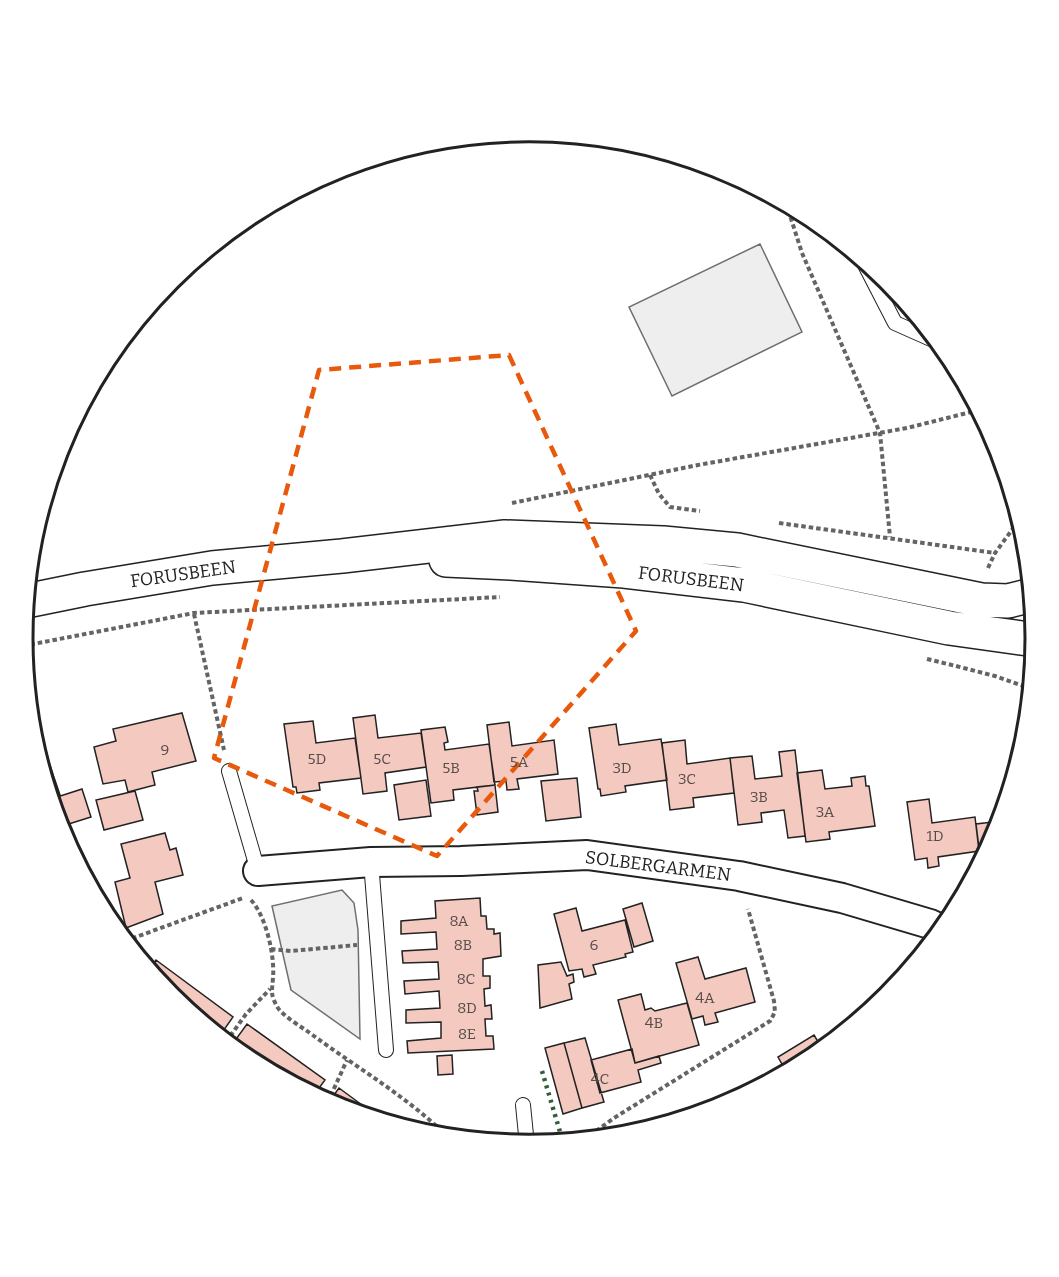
<svg xmlns="http://www.w3.org/2000/svg" width="1059" height="1277" font-family="Bitter,serif">
<style>
.green{fill:#eee;stroke:#6f6f6f;stroke-width:1.5}
.building{fill:#f3c9c0;stroke:#222;stroke-width:1.5}
.lines{fill:none;stroke-linecap:round;stroke-linejoin:round}
.lane-casing{stroke:#222;stroke-width:16}
.street-casing{stroke:#222;stroke-width:32}
.secondary-casing{stroke:#222;stroke-width:36}
.path{stroke:#646464;stroke-width:4;stroke-dasharray:4.5 3;stroke-linecap:butt}
.lane{stroke:#fff;stroke-width:14}
.street{stroke:#fff;stroke-width:28}
.secondary{stroke:#fff;stroke-width:33}
.hedge{stroke:#2f5e38;stroke-width:4.5;stroke-dasharray:3 4.5;stroke-linecap:butt}
.marked{fill:none;stroke:#e8590c;stroke-width:4.5;stroke-dasharray:12 8;stroke-linejoin:round}
.labels{text-anchor:middle;stroke-width:4.5;stroke-linejoin:round;paint-order:stroke}
.number-label{font-size:15px;fill:#564c4a}
.street-label{font-size:18px;fill:#222;stroke:#fff}
.rim{fill:none;stroke:#222;stroke-width:3}
</style>
<rect width="100%" height="100%" fill="#fff"/>
<path class="green" d="M760,244L802,332L672,396L629,307Z
M342,890L354,903L358,930L360,1039L291,990L272,906Z"/>
<path class="building" d="M182,713L196,761L152,772L155,785L128,792L125,780L103,784L94,747L116,741L113,729Z
M375,715L378,738L421,733L426,767L385,773L387,791L363,794L353,718Z
M313,721L316,743L355,738L361,778L319,783L320,790L297,793L296,787H293L284,724Z
M509,722L512,746L554,740L558,774L517,779L519,789L507,790L506,781L494,782L487,725Z
M616,724L619,745L661,739L667,780L625,786L626,792L601,796L600,789H598L589,728Z
M445,727L448,742L444,743L445,750L489,744L495,785L453,790L454,800L431,803L421,730Z
M685,740L687,764L730,758L734,793L693,798L694,807L670,810L662,743Z
M795,750L805,836L788,838L784,810L761,813L762,822L738,825L730,758L752,756L755,779L782,776L779,752Z
M45,751L60,795L50,798L37,754Z
M822,770L825,789L852,786L851,778L865,776L866,786H869L875,826L829,832L830,839L806,842L797,773Z
M577,778L581,817L546,821L541,781Z
M426,780L431,816L399,820L394,785Z
M495,785L498,812L477,815L474,791H478L477,787Z
M82,789L91,817L59,827L51,799Z
M135,791L143,820L104,830L96,800Z
M929,799L932,823L975,817L979,851L938,857L939,866L928,868L927,858L915,860L907,802Z
M1001,821L998,833L981,864L976,824Z
M165,833L170,850L176,848L183,875L155,882L163,914L126,928L115,882L130,878L121,844Z
M480,898L481,916H486L487,929H494V934L500,933L501,956L483,959V976H490V988L484,989L485,1006L491,1005L492,1019H485L486,1036H493L494,1049L408,1053L407,1041L441,1038V1022L406,1023V1010L440,1008L439,991L405,994L404,981L439,979L438,962L403,963L402,951L437,949L436,932L401,934V921L436,918L435,901Z
M642,903L653,941L634,947L623,909Z
M576,908L582,931L625,920L633,952L625,954L626,957L593,965L596,974L584,977L582,969L569,971L554,914Z
M698,957L705,979L746,968L755,1002L715,1013L718,1022L705,1025L703,1016L692,1019L676,963Z
M156,960L233,1017L219,1037L171,997L149,970Z
M561,962L567,976L573,974L574,982L569,984L572,999L540,1008L538,965Z
M906,971L908,973L884,1000L878,992Z
M641,994L645,1010L651,1008L655,1011L687,1003L699,1045L635,1063L618,1000Z
M247,1024L325,1080L314,1095L248,1060L231,1046Z
M814,1035L823,1050L811,1060L787,1073L778,1057Z
M585,1038L604,1102L582,1108L564,1043Z
M564,1043L582,1108L563,1114L545,1048Z
M632,1049L635,1063L659,1056L661,1063L638,1070L641,1082L600,1093L591,1060Z
M452,1055L453,1074L438,1075L437,1056Z
M339,1088L385,1122L328,1103Z"/>
<g class="lines">
<g class="lane-casing">
<path id="lane" d="M862,259L895,323L940,343
M229,771L258,871
M371,862L386,1050
M523,1105L527,1145"/>
</g>
<g class="street-casing">
<path id="street" d="M258,871L371,862L461,861L587,855L739,876L842,898L930,924L943,930"/>
</g>
<g class="secondary-casing">
<path id="secondary" d="M446,560L511,563L624,571L744,585L949,628L1036,640
M26,601L85,589L212,568L342,556L505,537L663,543L737,550L981,600L1008,601L1032,595"/>
</g>
<path class="path" d="M786,203L802,253L880,433L890,537
M650,475L659,494L670,507L700,511
M512,503L698,465L907,428L979,410
M779,523L995,553
M988,568L995,553L1020,519
M194,614L224,750
M23,646L194,613L500,597
M927,659L956,666
M956,666L995,676L1032,689
M251,900C266,916 275,956 273,978C272,991 270,995 278,1008C284,1017 305,1029 314,1036C359,1069 409,1098 449,1138
M125,941L243,898
M271,949L291,951L357,945
M226,1042L246,1014L270,989
M325,1101L332,1093L347,1060
M584,1140L614,1118L770,1021L775,1012L774,1001L748,909"/>
<use href="#lane" class="lane"/>
<use href="#street" class="street"/>
<use href="#secondary" class="secondary"/>
<path class="hedge" d="M542,1071L563,1142"/>
</g>
<path class="marked" d="M509,355L636,631L437,856L214,758L319,370Z"/>
<g class="labels">
<g class="number-label">
<text x="165" y="755">9</text>
<text x="317" y="764">5D</text>
<text x="382" y="764">5C</text>
<text x="519" y="767">5A</text>
<text x="451" y="773">5B</text>
<text x="622" y="773">3D</text>
<text x="687" y="784">3C</text>
<text x="759" y="802">3B</text>
<text x="825" y="817">3A</text>
<text x="935" y="841">1D</text>
<text x="459" y="926">8A</text>
<text x="463" y="950">8B</text>
<text x="594" y="950">6</text>
<text x="466" y="984">8C</text>
<text x="705" y="1003">4A</text>
<text x="467" y="1013">8D</text>
<text x="654" y="1028">4B</text>
<text x="467" y="1039">8E</text>
<text x="600" y="1084">4C</text>
</g>
<g class="street-label">
<text transform="translate(183 574) rotate(-8)" y="6">FORUSBEEN</text>
<text transform="translate(691 579) rotate(7)" y="6">FORUSBEEN</text>
<text transform="translate(658 866) rotate(7)" y="6">SOLBERGARMEN</text>
</g>
</g>
<path d="M0 0H1059V1277H0ZM33 638a496 496 0 1 1 992 0a496 496 0 1 1-992 0Z" fill="#fff" fill-rule="evenodd"/>
<path class="rim" d="M33 638a496 496 0 1 1 992 0a496 496 0 1 1-992 0Z"/>
</svg>
